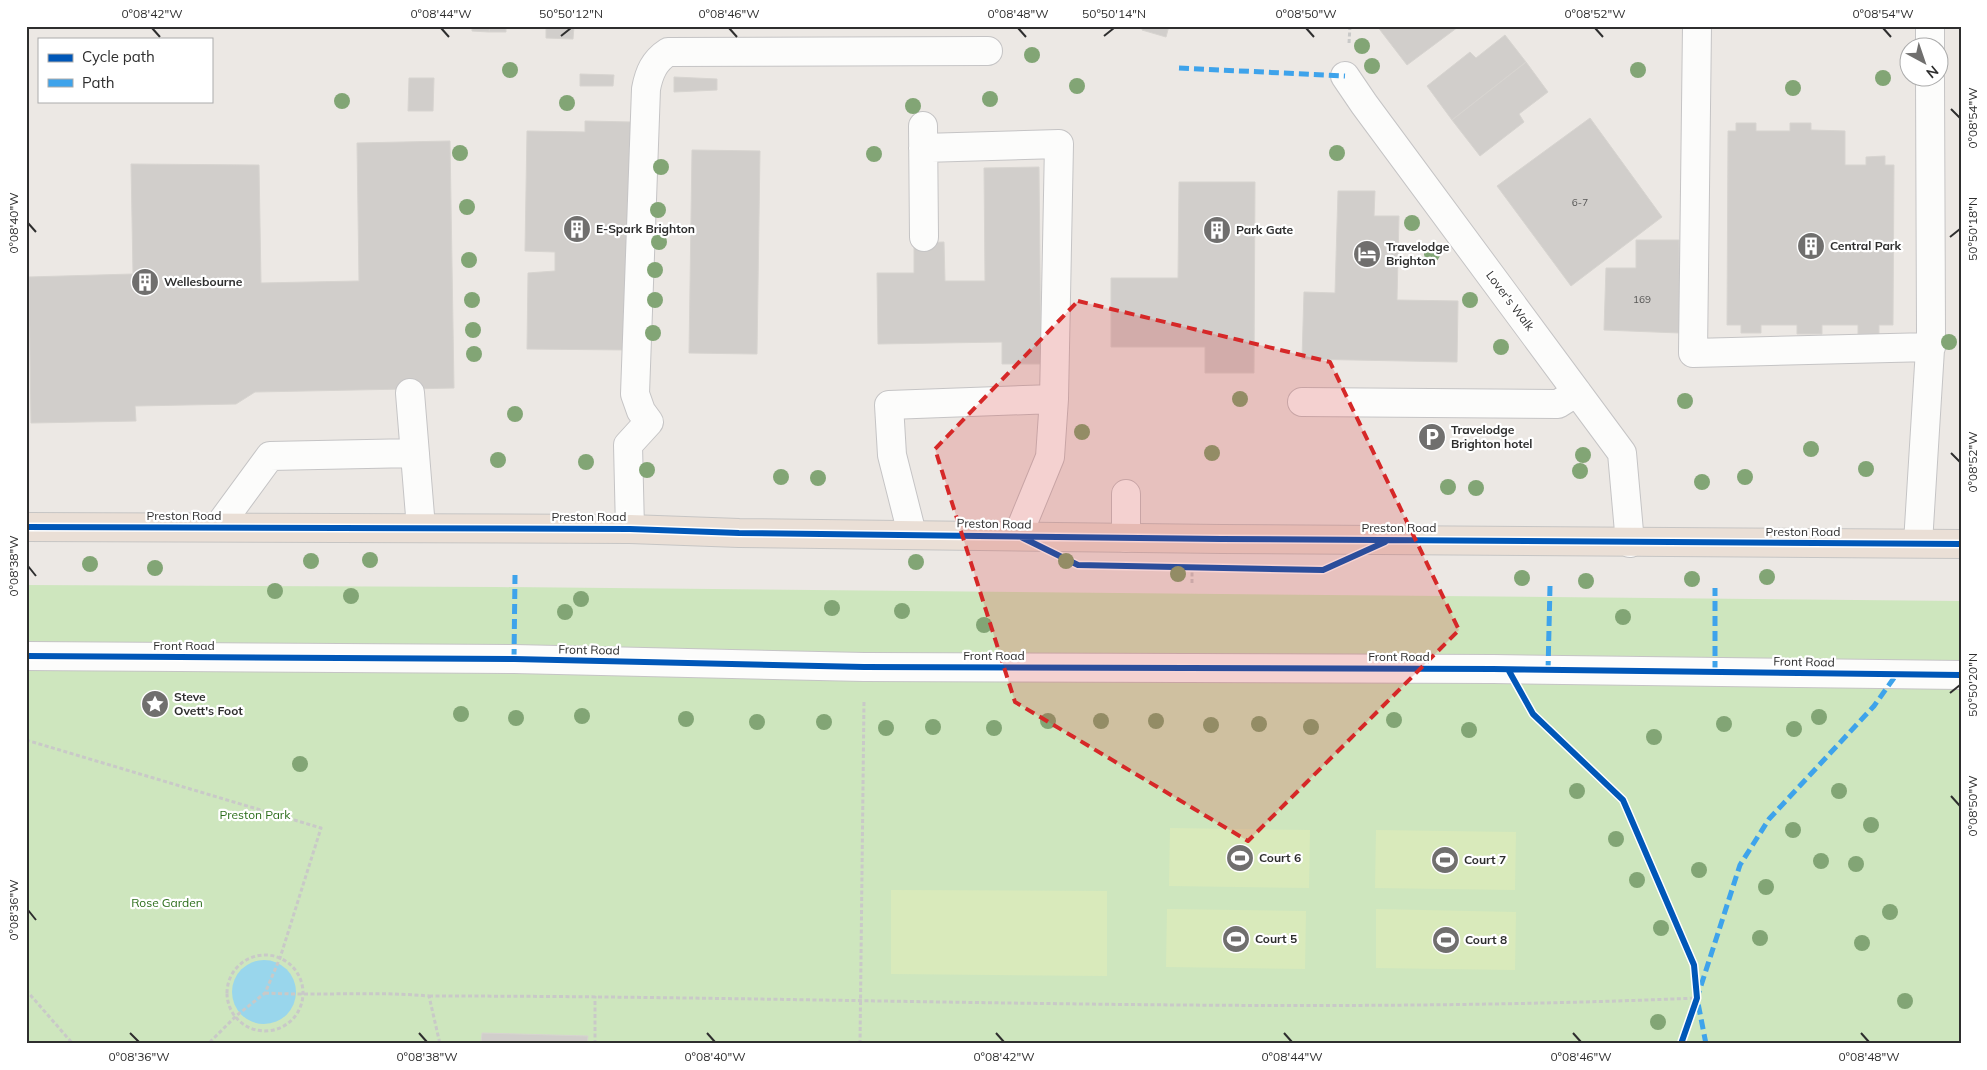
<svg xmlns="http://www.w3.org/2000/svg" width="1987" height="1070" font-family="Mulish,sans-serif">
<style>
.green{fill:#cee6be}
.pitch{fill:#d9eabb}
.water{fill:#99d6ec}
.building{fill:#d1cecb;stroke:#d7d4d0}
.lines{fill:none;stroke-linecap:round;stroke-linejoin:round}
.minor-casing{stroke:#c5c4c5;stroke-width:30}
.highway-casing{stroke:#c6c5c4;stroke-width:30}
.path{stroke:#c9c9c8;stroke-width:3;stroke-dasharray:4 2.5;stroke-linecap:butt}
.minor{stroke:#fcfcfb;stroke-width:28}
.highway{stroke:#eadfd6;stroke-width:28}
.quiet{stroke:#3ea3eb;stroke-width:5;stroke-dasharray:10 5;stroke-linecap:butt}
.cycleway-casing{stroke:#fff;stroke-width:9}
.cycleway{stroke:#0057b8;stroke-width:6}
.tree{fill:#82a575}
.marked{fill:#d62828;fill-opacity:0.2;stroke:#d62828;stroke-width:4;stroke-dasharray:10 6;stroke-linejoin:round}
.ticks{fill:none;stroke:#2e2e2e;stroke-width:2}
.labels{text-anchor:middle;stroke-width:4.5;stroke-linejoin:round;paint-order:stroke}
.number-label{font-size:10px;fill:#585857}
.poi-label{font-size:12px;font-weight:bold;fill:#2e2e2e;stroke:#fff;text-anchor:start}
.street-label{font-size:12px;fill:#2e2e2e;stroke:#fff}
.park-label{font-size:12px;fill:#2c6e1b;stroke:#fff}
.neatline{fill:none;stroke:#2e2e2e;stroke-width:2}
.ticks-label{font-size:12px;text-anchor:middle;fill:#2e2e2e}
</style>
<rect width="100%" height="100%" fill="#ece8e4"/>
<path class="green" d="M26,585L496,587L1961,601V1044H26Z"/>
<path class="pitch" d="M1170,828L1310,830L1309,888L1169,886Z
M1376,830L1516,832L1515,890L1375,888Z
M891,890L1107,891V976L891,974Z
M1167,909L1306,911L1305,969L1166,967Z
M1376,909L1516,912L1515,970L1376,968Z"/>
<path class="water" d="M232 992a32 32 0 1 1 64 0a32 32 0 1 1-64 0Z"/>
<path class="building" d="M472,26H490L489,32L472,31Z
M490,26H506V32H489Z
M546,26H574L573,39L546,38Z
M1143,26H1169L1166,37L1142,30Z
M1377,26H1457L1458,27L1407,65Z
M1505,35L1526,62L1452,120L1427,86L1470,52L1476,58Z
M1526,62L1548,92L1519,114L1524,122L1480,156L1452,120Z
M580,74L614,75L613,86H580Z
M674,77L717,79V90L674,92Z
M409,78H434L433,111H408Z
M1590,118L1662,217L1571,286L1497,186Z
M585,121L631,122L628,350L527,349L528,273L555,271V252L525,251L527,131L585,132Z
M1736,123H1756V131H1790V123H1811V130L1845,131V165H1866V157L1885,156V165H1894L1893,325H1879V334H1858V325H1822V334H1797V325H1761V333H1741V325H1727L1728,131H1736Z
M450,141L454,388L255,392L236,404L135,406L136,421L31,423L29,277L133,274L131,164L259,165L261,283L359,281L357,143Z
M692,150L760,151L757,354L689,353Z
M1039,167L1041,364H1002V342L878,344L877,273H914V243L944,242L945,281H985L984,168Z
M1179,182H1255L1254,373H1205V347H1111V278H1178Z
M1338,191H1375L1374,216H1399L1397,300L1458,301L1457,362L1302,359L1304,292L1335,293Z
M1636,240H1679L1680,333L1604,330L1606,268H1636Z
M482,1033L588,1036L587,1044H481Z"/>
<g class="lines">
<g class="minor-casing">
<path id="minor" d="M1697,26L1693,353L1931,347
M1930,26V48
M1345,76L1364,104L1622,453L1630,543
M923,126L924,237
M923,148L1059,144L1054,399
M410,393L421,528
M1302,402L1558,404L1577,392
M1126,494V538
M218,527L270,456L415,453
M630,529L628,445L649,422L641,411L635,394L646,89C649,73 654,61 668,52L988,51
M912,534L892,455L889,405L1054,399L1050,457L1018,535
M1918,543L1931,333L1930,78
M26,656L514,659L864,667L1493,669L1961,675"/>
</g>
<g class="highway-casing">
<path id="highway" d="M26,527L630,529L739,533L1221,539L1961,544"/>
</g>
<path class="path" d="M1349,43L1350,26
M1192,583V571
M26,740L321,828L280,958L265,993L236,1016L208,1044
M227 993a38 38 0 1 1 76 0a38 38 0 1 1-76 0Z
M26,990L73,1044
M265,993C320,996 374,991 429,996L440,1044
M429,996C851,996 1275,1016 1697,998
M595,1044V996
M860,1044L864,700"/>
<use href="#minor" class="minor"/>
<use href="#highway" class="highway"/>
<path class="quiet" d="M1179,68L1345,76
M514,659L515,575
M1548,671L1550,586
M1715,671V588
M1706,1044L1697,998L1740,865L1769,819L1874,706L1896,675"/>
<g class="cycleway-casing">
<path id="cycleway" d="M26,527L630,529L739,533L1221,539L1961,544
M1021,537L1078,565L1323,570L1385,542
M26,656L514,659L864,667L1493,669L1961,675
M1509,671L1533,714L1623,800L1694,965L1697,998L1681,1044"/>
</g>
<use href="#cycleway" class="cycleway"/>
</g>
<g class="tree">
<circle cx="1362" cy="46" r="8"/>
<circle cx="1032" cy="55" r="8"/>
<circle cx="1372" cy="66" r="8"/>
<circle cx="510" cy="70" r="8"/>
<circle cx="1638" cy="70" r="8"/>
<circle cx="1883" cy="78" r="8"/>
<circle cx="1077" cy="86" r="8"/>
<circle cx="1793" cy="88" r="8"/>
<circle cx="990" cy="99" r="8"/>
<circle cx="342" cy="101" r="8"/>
<circle cx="567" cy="103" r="8"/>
<circle cx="913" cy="106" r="8"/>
<circle cx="460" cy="153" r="8"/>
<circle cx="1337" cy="153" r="8"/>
<circle cx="874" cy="154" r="8"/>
<circle cx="661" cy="167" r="8"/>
<circle cx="467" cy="207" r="8"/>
<circle cx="658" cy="210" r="8"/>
<circle cx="1412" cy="223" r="8"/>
<circle cx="659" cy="242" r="8"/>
<circle cx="1432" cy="254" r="8"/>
<circle cx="469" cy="260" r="8"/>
<circle cx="655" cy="270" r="8"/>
<circle cx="472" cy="300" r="8"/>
<circle cx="655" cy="300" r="8"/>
<circle cx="1470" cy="300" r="8"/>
<circle cx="473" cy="330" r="8"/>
<circle cx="653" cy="333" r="8"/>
<circle cx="1949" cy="342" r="8"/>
<circle cx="1501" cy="347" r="8"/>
<circle cx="474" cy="354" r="8"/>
<circle cx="1240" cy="399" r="8"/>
<circle cx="1685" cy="401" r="8"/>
<circle cx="515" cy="414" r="8"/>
<circle cx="1082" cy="432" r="8"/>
<circle cx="1811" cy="449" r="8"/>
<circle cx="1212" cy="453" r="8"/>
<circle cx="1583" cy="455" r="8"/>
<circle cx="498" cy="460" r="8"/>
<circle cx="586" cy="462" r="8"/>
<circle cx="1866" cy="469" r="8"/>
<circle cx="647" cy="470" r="8"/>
<circle cx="1580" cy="471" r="8"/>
<circle cx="781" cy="477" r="8"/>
<circle cx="1745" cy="477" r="8"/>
<circle cx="818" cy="478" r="8"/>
<circle cx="1702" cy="482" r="8"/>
<circle cx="1448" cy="487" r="8"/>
<circle cx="1476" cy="488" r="8"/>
<circle cx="370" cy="560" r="8"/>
<circle cx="311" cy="561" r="8"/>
<circle cx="1066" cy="561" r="8"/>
<circle cx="916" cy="562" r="8"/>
<circle cx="90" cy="564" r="8"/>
<circle cx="155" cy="568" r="8"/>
<circle cx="1178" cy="574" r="8"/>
<circle cx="1767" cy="577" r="8"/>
<circle cx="1522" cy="578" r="8"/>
<circle cx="1692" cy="579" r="8"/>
<circle cx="1586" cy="581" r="8"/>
<circle cx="275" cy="591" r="8"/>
<circle cx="351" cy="596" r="8"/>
<circle cx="581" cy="599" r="8"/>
<circle cx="832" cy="608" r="8"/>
<circle cx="902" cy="611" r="8"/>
<circle cx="565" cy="612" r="8"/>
<circle cx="1623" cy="617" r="8"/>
<circle cx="984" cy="625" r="8"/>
<circle cx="461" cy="714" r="8"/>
<circle cx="582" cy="716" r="8"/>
<circle cx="1819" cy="717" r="8"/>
<circle cx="516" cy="718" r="8"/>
<circle cx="686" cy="719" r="8"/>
<circle cx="1394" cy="720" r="8"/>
<circle cx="1048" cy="721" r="8"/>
<circle cx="1101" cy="721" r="8"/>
<circle cx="1156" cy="721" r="8"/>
<circle cx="757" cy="722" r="8"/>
<circle cx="824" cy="722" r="8"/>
<circle cx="1259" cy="724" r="8"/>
<circle cx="1724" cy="724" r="8"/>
<circle cx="1211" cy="725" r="8"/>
<circle cx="933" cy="727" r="8"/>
<circle cx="1311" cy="727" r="8"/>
<circle cx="886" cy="728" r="8"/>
<circle cx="994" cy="728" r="8"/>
<circle cx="1794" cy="729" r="8"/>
<circle cx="1469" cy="730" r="8"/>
<circle cx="1654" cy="737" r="8"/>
<circle cx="300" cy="764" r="8"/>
<circle cx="1577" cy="791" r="8"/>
<circle cx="1839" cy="791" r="8"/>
<circle cx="1871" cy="825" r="8"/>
<circle cx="1793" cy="830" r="8"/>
<circle cx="1616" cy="839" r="8"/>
<circle cx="1821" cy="861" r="8"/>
<circle cx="1856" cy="864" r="8"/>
<circle cx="1699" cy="870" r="8"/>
<circle cx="1637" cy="880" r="8"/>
<circle cx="1766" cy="887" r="8"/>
<circle cx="1890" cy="912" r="8"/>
<circle cx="1661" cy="928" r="8"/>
<circle cx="1760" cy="938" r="8"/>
<circle cx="1862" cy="943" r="8"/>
<circle cx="1905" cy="1001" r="8"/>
<circle cx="1658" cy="1022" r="8"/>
</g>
<path class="marked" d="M1078,301L1330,362L1459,630L1248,841L1015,702L935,449Z"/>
<path class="ticks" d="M152,28L160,37M441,28L449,37M729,28L737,37M1018,28L1026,37M1306,28L1314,37M1595,28L1603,37M1883,28L1891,37M561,36L571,28M1104,36L1114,28M1951,109L1960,118M28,223L36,232M1950,237L1960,229M1951,453L1960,462M28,566L36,576M1950,693L1960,685M1951,796L1960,806M28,910L36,920M130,1033L139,1042M419,1033L427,1042M707,1033L715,1042M996,1033L1004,1042M1284,1033L1292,1042M1573,1033L1581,1042M1861,1033L1869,1042"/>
<defs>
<g id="building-disc" transform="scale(1.4375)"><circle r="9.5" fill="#706f6e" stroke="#fff"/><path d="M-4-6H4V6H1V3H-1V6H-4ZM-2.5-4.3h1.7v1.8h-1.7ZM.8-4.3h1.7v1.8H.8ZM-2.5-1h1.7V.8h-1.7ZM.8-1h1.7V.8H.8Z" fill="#fff"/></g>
<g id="hotel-disc" transform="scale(1.4375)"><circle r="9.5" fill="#706f6e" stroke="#fff"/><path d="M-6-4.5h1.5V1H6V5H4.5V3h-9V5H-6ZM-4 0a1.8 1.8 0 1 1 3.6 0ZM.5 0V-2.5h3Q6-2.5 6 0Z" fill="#fff"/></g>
<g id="parking-disc" transform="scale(1.4375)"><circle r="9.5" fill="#706f6e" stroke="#fff"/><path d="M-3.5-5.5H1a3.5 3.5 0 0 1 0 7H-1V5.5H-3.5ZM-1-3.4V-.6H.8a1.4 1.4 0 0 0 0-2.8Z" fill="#fff"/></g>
<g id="sight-disc" transform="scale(1.4375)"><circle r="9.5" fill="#706f6e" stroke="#fff"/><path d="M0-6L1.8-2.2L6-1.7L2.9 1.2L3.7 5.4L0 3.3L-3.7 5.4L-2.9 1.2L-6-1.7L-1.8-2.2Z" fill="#fff"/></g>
<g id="stadium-disc" transform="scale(1.4375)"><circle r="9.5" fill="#706f6e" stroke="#fff"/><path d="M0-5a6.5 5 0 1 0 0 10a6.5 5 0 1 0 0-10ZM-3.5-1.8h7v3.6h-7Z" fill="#fff"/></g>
</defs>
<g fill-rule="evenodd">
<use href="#building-disc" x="577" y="229"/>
<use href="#building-disc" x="1217" y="230"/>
<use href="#building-disc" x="1811" y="246"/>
<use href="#hotel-disc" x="1367" y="254"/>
<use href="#building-disc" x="145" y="282"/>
<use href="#parking-disc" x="1432" y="437"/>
<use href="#sight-disc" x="155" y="704"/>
<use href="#stadium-disc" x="1240" y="858"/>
<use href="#stadium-disc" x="1445" y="860"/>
<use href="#stadium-disc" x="1236" y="939"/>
<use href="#stadium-disc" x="1446" y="940"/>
</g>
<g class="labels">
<g class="number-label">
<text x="1580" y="206">6-7</text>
<text x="1642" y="303">169</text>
</g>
<g class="poi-label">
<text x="596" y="233">E-Spark Brighton</text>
<text x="1236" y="234">Park Gate</text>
<text x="1830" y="250">Central Park</text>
<text x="1386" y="251">Travelodge<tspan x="1386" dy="14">Brighton</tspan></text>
<text x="164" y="286">Wellesbourne</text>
<text x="1451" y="434">Travelodge<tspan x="1451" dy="14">Brighton hotel</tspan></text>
<text x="174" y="701">Steve<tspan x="174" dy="14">Ovett's Foot</tspan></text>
<text x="1259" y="862">Court 6</text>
<text x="1464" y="864">Court 7</text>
<text x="1255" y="943">Court 5</text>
<text x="1465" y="944">Court 8</text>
</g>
<g class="street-label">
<text transform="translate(1510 301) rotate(53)" y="4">Lover's Walk</text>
<text x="184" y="520">Preston Road</text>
<text x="589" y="521">Preston Road</text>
<text transform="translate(994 524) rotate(1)" y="4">Preston Road</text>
<text x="1399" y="532">Preston Road</text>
<text x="1803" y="536">Preston Road</text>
<text x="184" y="650">Front Road</text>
<text transform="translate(589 650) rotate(1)" y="4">Front Road</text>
<text x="994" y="660">Front Road</text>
<text x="1399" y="661">Front Road</text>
<text transform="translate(1804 662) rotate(1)" y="4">Front Road</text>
</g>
<g class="park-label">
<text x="255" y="819">Preston Park</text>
<text x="167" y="907">Rose Garden</text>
</g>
</g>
<rect width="1987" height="1070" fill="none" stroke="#ffffff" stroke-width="55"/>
<rect x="38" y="38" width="175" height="65" fill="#ffffff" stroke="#ababab"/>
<rect x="48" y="54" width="25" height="8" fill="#0057b8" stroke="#ababab"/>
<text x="82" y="62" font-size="15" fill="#2e2e2e">Cycle path</text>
<rect x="48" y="79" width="25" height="8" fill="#3ea3eb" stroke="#ababab"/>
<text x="82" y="88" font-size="15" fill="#2e2e2e">Path</text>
<g transform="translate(1924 62) rotate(140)"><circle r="24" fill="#ffffff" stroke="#ababab"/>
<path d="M0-4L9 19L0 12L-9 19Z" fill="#706f6e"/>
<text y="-8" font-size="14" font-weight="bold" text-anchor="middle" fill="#2e2e2e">N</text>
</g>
<rect x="28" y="28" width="1932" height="1014" class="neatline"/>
<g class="ticks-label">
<text x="152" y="18">0°08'42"W</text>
<text x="441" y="18">0°08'44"W</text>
<text x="571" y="18">50°50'12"N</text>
<text x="729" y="18">0°08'46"W</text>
<text x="1018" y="18">0°08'48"W</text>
<text x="1114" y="18">50°50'14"N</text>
<text x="1306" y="18">0°08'50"W</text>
<text x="1595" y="18">0°08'52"W</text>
<text x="1883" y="18">0°08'54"W</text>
<text transform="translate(1973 118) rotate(-90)" y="4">0°08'54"W</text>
<text transform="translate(14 223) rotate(-90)" y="4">0°08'40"W</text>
<text transform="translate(1973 229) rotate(-90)" y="4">50°50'18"N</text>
<text transform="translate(1973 462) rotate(-90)" y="4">0°08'52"W</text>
<text transform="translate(14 566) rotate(-90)" y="4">0°08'38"W</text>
<text transform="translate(1973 685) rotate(-90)" y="4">50°50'20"N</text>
<text transform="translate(1973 806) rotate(-90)" y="4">0°08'50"W</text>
<text transform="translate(14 910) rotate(-90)" y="4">0°08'36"W</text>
<text x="139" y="1061">0°08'36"W</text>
<text x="427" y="1061">0°08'38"W</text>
<text x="715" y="1061">0°08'40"W</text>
<text x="1004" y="1061">0°08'42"W</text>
<text x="1292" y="1061">0°08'44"W</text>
<text x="1581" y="1061">0°08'46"W</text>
<text x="1869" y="1061">0°08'48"W</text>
</g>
</svg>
